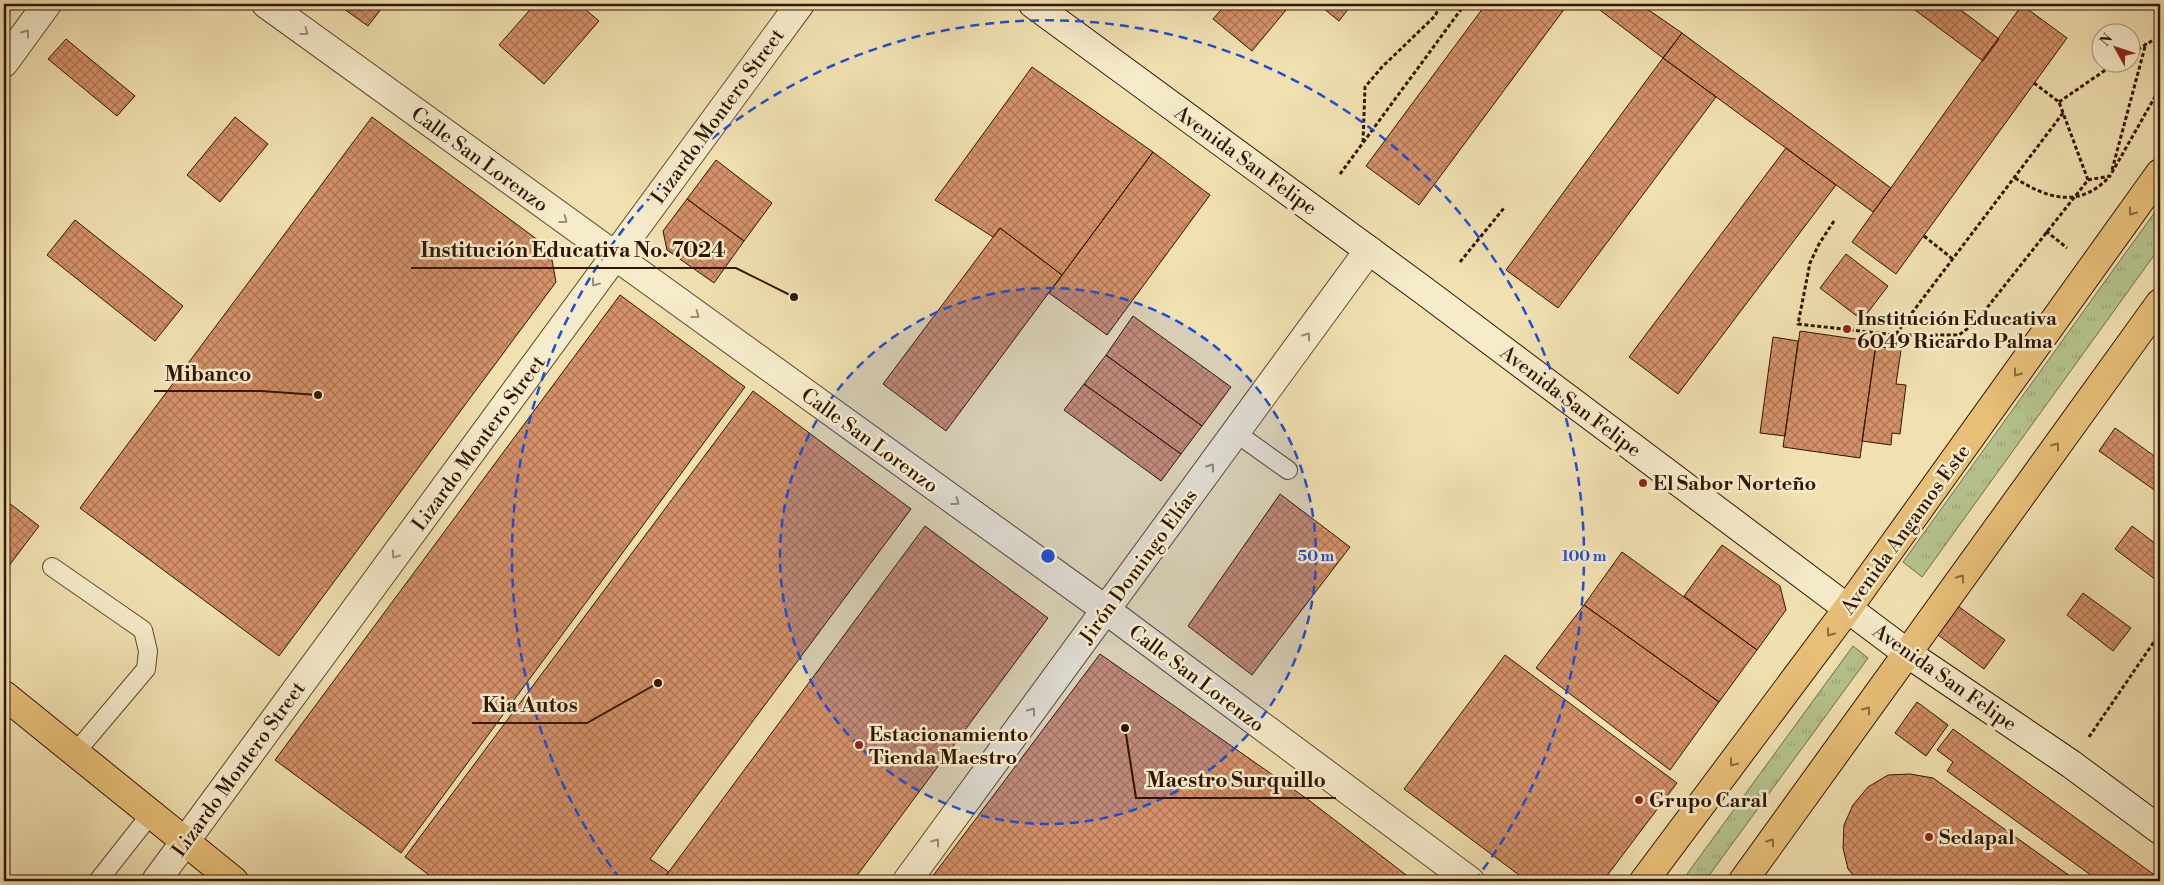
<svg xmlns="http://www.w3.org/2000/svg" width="2164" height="885" font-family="'Libre Bodoni',serif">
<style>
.grass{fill:url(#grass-tufts);stroke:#746c48}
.building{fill:url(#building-cross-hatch);stroke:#311502}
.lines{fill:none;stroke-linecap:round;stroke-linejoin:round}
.lane-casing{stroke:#61482e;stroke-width:20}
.street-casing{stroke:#61482e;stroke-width:30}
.secondary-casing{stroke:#311502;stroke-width:30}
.primary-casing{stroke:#311502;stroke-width:30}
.path{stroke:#311502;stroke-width:3;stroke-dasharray:4 2.5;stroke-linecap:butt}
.lane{stroke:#f6eccc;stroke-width:18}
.street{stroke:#f6eccc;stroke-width:28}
.secondary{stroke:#f6eccc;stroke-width:28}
.primary{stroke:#e8c078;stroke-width:28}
.oneway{stroke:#9d8b71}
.oneway2{stroke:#8c6a3d}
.ring{fill:none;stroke:#1d4ed8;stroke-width:2.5;stroke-dasharray:9 6}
.poi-dot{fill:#8f2418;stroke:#f6eccc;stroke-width:2}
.labels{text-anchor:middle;stroke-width:5;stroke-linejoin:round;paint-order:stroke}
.street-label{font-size:20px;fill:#311502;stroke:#f6eccc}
.poi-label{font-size:20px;font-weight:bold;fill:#311502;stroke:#f6eccc;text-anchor:start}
.centre{fill:#1d4ed8;stroke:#f6eccc;stroke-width:2.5}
.ring-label{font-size:15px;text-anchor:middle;font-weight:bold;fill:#1d4ed8;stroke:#f6eccc;stroke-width:5;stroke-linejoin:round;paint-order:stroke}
.leader{fill:none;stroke:#311502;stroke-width:2}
.callout-dot{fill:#311502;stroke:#f6eccc;stroke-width:2}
.callout-label{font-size:21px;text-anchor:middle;font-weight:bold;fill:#311502;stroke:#f6eccc;stroke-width:5;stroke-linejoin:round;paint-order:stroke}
</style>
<defs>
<pattern id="grass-tufts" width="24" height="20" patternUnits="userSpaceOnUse" patternTransform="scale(1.25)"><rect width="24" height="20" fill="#b6c48f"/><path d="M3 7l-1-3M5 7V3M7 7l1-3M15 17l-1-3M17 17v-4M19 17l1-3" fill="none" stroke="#9da87a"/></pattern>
<pattern id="building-cross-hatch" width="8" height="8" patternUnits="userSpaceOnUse" patternTransform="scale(1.25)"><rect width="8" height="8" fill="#d49169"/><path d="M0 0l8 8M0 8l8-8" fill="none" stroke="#ad7554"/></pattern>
</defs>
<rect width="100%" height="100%" fill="#f1e1b1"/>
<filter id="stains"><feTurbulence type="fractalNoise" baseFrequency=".004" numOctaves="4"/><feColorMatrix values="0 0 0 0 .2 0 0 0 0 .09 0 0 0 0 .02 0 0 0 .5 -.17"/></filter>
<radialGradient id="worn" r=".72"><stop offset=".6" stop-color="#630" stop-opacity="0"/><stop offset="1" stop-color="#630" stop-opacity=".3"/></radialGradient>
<path class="grass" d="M2160,205V247L1922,577L1903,562Z
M1853,646L1868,658L1705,881H1682Z"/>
<path class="building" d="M337,4H385L368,26Z
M535,4H579L599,21L544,84L499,45Z
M1226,4H1291L1252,51L1213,19Z
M1318,4H1352L1339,21Z
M1486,4H1568L1419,205L1366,166Z
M1592,4H1640L1682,33L1663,58Z
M1907,4H1953L1999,39L1983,61Z
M1953,4H1966L1962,10Z
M2022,5L2067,38L1896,274L1852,242Z
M1682,33L1891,188L1873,212L1663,58Z
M66,39L135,96L117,116L48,59Z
M1663,58L1716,97L1558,308L1506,270Z
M1032,67L1153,152L1062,275L1000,228L993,237L935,200Z
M235,117L268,144L220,202L187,175Z
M372,117L550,249L556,282L279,656L80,508Z
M1786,148L1836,185L1678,394L1629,357Z
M1153,152L1210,195L1107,335L1049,293Z
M716,160L772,203L744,241L687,199Z
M687,199L744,241L714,283L667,250L663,231Z
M75,220L183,306L155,341L47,255Z
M1000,228L1062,275L946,431L883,384Z
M1846,254L1888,286L1862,320L1820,288Z
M620,295L745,387L401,853L275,760Z
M1133,316L1231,387L1202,426L1106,355Z
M1800,331L1876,342L1860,458L1783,447Z
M1773,337L1798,341L1785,436L1760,433Z
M1876,346L1901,350L1896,384L1906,385L1900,434L1892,433L1891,445L1862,441Z
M1106,355L1202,426L1181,454L1084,384Z
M1084,384L1181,454L1161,481L1064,410Z
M753,391L911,509L650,859L669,872L662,881H494L488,877L484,881H437L405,857Z
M2115,428L2160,460V494L2099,451Z
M1280,494L1350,547L1252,675L1188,626Z
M4,499L39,526L5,571L4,570Z
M925,526L1048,618L853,881H662Z
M2132,526L2160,547V583L2115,549Z
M1722,545L1780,586L1786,610L1757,650L1684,596Z
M1622,552L1757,650L1719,702L1584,605Z
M2083,593L2131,628L2113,651L2067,615Z
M1955,604L2005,640L1984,669L1934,632Z
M1584,605L1719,702L1670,770L1536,668Z
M1100,654L1310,801L1414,881H929Z
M1505,655L1677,783L1603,881H1527L1404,789Z
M1917,702L1948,725L1926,756L1895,733Z
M1953,729L2160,879V881H2099L1947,771L1953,762L1937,750Z
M1910,774L1933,778L2077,881H1858L1848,869L1843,848L1844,825L1853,805L1868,787L1888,775Z"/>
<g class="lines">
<g class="lane-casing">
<path id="lane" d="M1236,433L1288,470
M52,567L143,630L148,651L146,669L75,753
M98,881L150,815"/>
</g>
<g class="street-casing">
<path id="street" d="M266,4L1106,610L1470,881
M4,63L47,4
M156,881L800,4
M907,881L1369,250"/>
</g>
<g class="secondary-casing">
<path id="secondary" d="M1033,4L1423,290L1907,653L2071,764L2160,830"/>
</g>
<g class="primary-casing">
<path id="primary" d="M4,695L234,881
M1644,881L1848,608L2160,173
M1743,881L2160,303"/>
</g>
<path class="path" d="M2132,53L2160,36
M2034,83L2059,102L2088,180
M2059,102L2117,62
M1363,142L1365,87L1382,67L1435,16L1441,4
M2112,170L2146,43
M1340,174L1465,4
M2015,178C2048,199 2080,209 2110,176
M1834,221L1819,244L1810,263L1798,324L1896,335H1959L1975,323L2088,180L2110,176L2160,88
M2046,231L2067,248
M1924,236L1954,260
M1460,262L1504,208
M1896,334L2063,113
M2089,737L2160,633"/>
<use href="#lane" class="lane"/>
<use href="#street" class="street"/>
<use href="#secondary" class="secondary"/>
<use href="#primary" class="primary"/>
</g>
<defs><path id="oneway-chevron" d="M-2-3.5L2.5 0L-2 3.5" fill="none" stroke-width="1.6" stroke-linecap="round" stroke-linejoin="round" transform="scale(1.25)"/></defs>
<g class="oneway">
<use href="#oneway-chevron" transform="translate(305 32) rotate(36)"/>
<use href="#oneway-chevron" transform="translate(26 33) rotate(-54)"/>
<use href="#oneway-chevron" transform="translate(564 220) rotate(36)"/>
<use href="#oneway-chevron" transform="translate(595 283) rotate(126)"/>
<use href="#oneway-chevron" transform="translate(696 315) rotate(36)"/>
<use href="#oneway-chevron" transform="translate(1307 336) rotate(-54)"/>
<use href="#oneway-chevron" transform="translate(1211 467) rotate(-54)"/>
<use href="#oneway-chevron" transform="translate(956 502) rotate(36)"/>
<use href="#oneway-chevron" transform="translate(395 555) rotate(126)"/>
<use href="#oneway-chevron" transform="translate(1032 711) rotate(-54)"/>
<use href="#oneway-chevron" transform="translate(936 842) rotate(-54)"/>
</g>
<g class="oneway2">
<use href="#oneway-chevron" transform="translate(2132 212) rotate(126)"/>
<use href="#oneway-chevron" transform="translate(2017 373) rotate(126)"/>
<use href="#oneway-chevron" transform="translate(2056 446) rotate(-54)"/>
<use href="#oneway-chevron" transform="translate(1961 578) rotate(-54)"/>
<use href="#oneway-chevron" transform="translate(1830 633) rotate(126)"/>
<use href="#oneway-chevron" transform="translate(1867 710) rotate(-54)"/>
<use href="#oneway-chevron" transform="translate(1733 763) rotate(127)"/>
<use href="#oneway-chevron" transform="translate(1771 842) rotate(-54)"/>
</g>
<circle cx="1048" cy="556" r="268" fill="#1d4ed8" fill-opacity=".12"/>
<g class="ring">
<circle cx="1048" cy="556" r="268"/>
<path d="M620 879A536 536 0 1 1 1476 879"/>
</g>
<g class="poi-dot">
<circle cx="1847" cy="329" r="5"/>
<circle cx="1643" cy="483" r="5"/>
<circle cx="859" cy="745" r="5"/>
<circle cx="1639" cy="800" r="5"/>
<circle cx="1929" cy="837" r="5"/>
</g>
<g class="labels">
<g class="street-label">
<text transform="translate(717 116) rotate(-54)" y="7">Lizardo Montero Street</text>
<text transform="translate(480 159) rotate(36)" y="7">Calle San Lorenzo</text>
<text transform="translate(1246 160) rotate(36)" y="7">Avenida San Felipe</text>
<text transform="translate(1571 401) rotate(37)" y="7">Avenida San Felipe</text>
<text transform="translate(870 440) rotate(36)" y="7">Calle San Lorenzo</text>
<text transform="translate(478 443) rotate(-54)" y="7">Lizardo Montero Street</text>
<text transform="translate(1905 529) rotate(-54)" y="7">Avenida Angamos Este</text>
<text transform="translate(1138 566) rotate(-54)" y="7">Jirón Domingo Elías</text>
<text transform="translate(1945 677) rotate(35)" y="7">Avenida San Felipe</text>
<text transform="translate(1197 678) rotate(37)" y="7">Calle San Lorenzo</text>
<text transform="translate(238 769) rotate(-54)" y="7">Lizardo Montero Street</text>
</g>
<g class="poi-label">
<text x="1857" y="325">Institución Educativa<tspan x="1857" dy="23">6049 Ricardo Palma</tspan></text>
<text x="1653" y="490">El Sabor Norteño</text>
<text x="869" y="741">Estacionamiento<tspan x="869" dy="23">Tienda Maestro</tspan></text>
<text x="1649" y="807">Grupo Caral</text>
<text x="1939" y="844">Sedapal</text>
</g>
</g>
<circle cx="1048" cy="556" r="8" class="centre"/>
<g class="ring-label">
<text x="1316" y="561">50 m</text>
<text x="1584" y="561">100 m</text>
</g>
<path class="leader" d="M794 297L736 268H411M318 395L261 391H154M658 683L587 723H472M1125 728L1136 798H1336"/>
<g class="callout-dot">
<circle cx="794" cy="297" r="5"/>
<circle cx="318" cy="395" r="5"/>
<circle cx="658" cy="683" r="5"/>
<circle cx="1125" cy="728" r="5"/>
</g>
<g class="callout-label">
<text x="573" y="257">Institución Educativa No. 7024</text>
<text x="208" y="381">Mibanco</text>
<text x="530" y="712">Kia Autos</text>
<text x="1236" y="787">Maestro Surquillo</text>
</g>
<rect width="2164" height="885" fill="none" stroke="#f1e1b1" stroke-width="20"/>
<rect x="5" y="5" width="2154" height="875" fill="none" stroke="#311502" stroke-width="2.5"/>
<rect x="10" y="10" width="2144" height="865" fill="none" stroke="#311502"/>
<g transform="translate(2116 48) rotate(310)"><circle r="24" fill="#f6eccc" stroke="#a7967b"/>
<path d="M0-4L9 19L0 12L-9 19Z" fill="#8f2418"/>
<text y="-8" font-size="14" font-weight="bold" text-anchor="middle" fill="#311502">N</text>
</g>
<rect width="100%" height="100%" filter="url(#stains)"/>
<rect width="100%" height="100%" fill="url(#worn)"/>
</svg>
